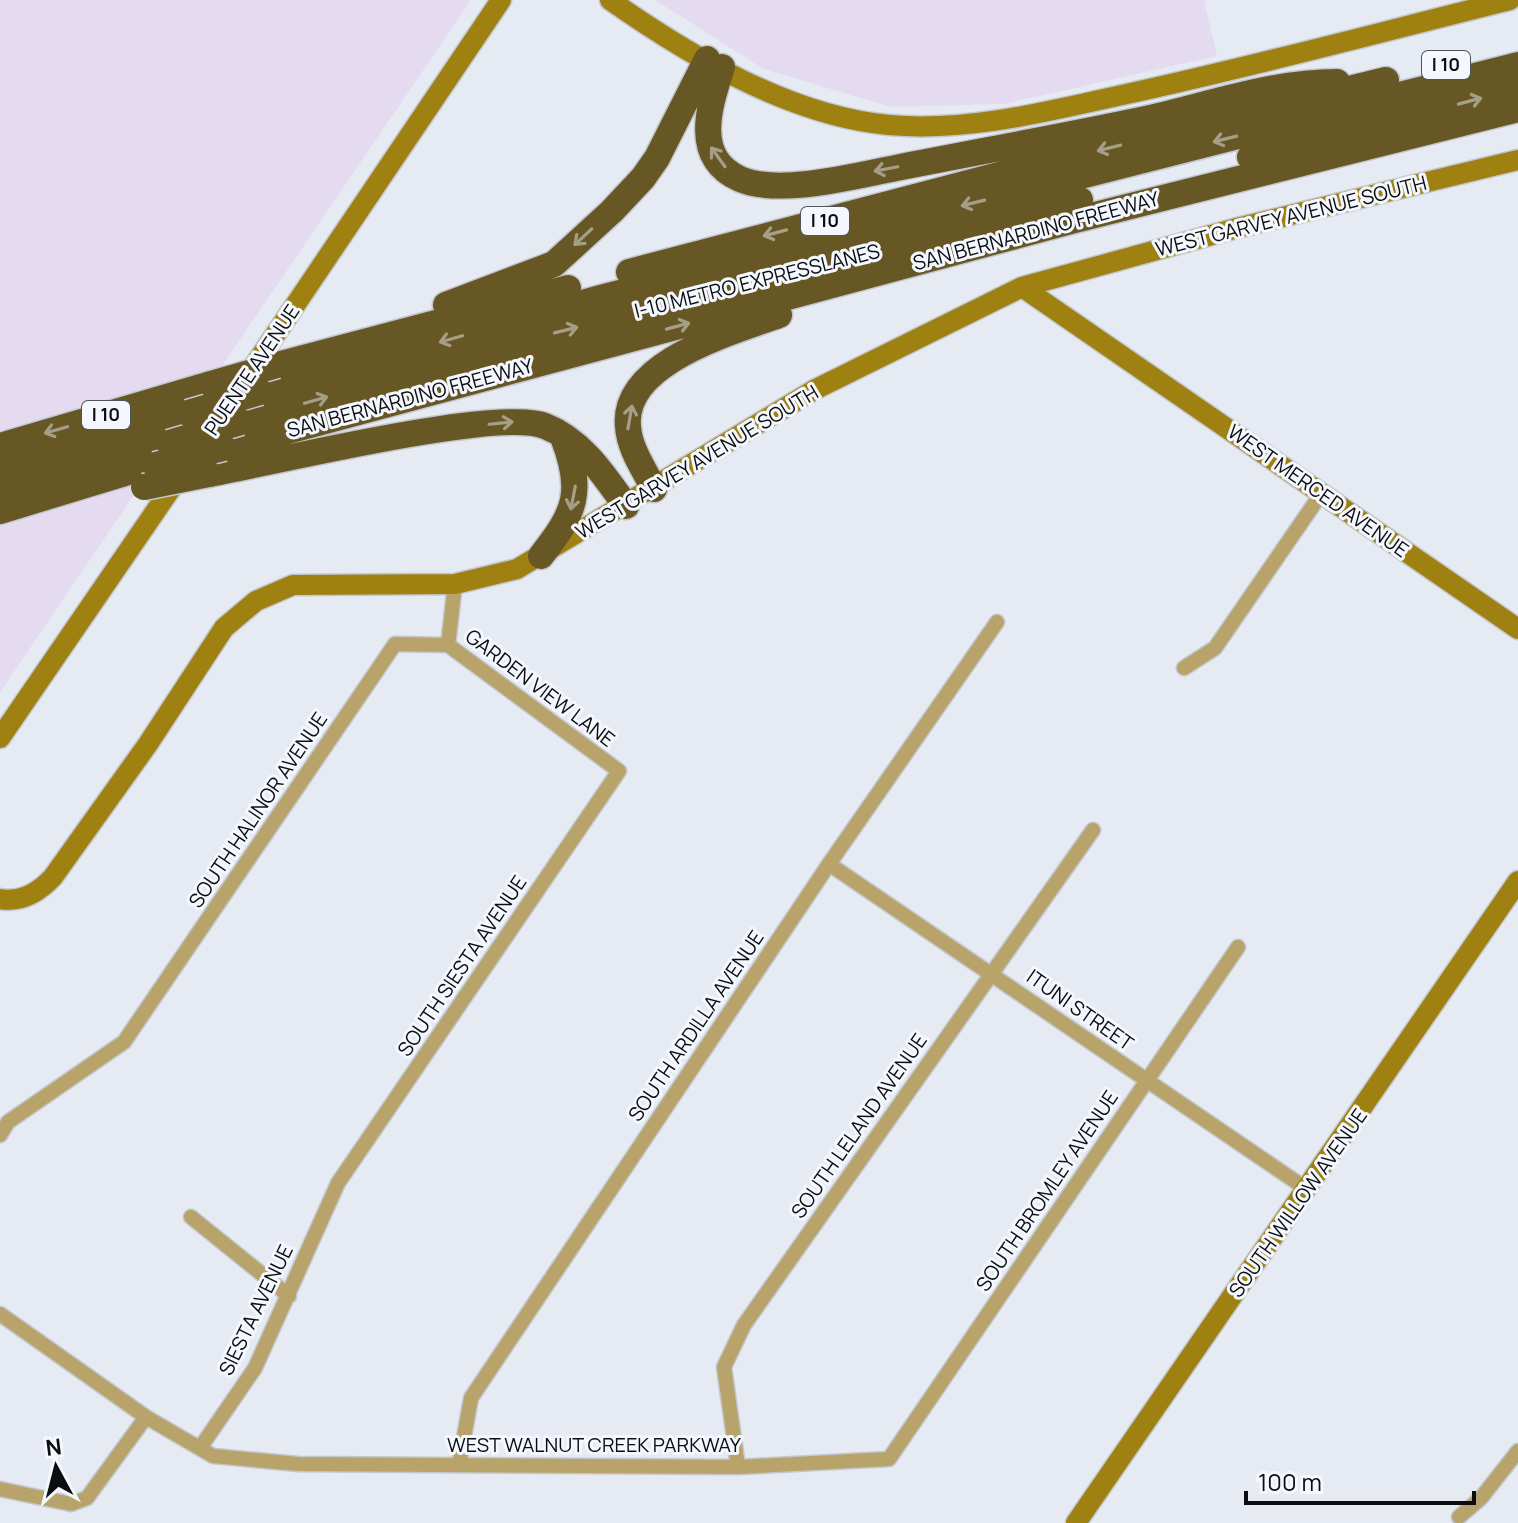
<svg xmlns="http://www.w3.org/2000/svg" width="1518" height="1523" font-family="Manrope,sans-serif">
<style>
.commercial{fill:#e5dbf0}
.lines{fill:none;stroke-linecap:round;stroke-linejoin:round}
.street-casing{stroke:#c3c7ce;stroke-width:17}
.secondary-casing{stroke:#c3c7ce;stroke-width:23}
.highway-casing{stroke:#c3c7ce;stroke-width:29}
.street{stroke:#b8a46a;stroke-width:14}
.secondary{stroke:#9e8111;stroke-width:20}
.highway{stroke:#675725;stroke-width:26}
.highway-bridge-casing{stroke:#c3c7ce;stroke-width:29;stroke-linecap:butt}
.highway-bridge{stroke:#675725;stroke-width:26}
.oneway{stroke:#a69f87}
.labels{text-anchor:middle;stroke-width:6;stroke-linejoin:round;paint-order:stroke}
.shield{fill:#f4f8fe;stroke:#515457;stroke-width:2}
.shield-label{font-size:18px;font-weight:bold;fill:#0b0d0f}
.street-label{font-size:20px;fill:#0b0d0f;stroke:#f4f8fe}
</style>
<rect width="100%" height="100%" fill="#e6eaf2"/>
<path class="commercial" d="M0,0H471L0,692Z
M655,0H1204L1217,56L1004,104L891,107L764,69Z"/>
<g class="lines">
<g class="street-casing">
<path id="street" d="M1184,668L1215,648L1321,494
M829,864L1308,1190
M0,1135L8,1122L124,1042L395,644L448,645
M191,1217L289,1296
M0,1314L146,1417L213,1456L298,1464L738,1467L889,1459L1238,947
M200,1448L255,1368L338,1183L619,771L448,645L455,584
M459,1465L471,1398L829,864L997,622
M738,1467L724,1367L744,1325L1093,830
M0,1489L71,1504L87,1498L146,1417
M1459,1517L1481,1498L1518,1451"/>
</g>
<g class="secondary-casing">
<path id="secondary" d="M610,0C690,56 790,116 889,125C967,132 1046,112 1122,95C1252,67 1381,32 1510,0
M1022,287L1518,629
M246,378L501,0
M0,738L181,474
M0,899C22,903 39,892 53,877L148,744L224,628L256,601L293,585L455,584L517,569L814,390L1022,287L1237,228L1518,160
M1076,1523L1518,881"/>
</g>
<g class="highway-casing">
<path id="highway" d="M722,67C710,104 691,157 740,179C779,196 855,176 896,168C977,152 1060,137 1141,120C1206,106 1270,82 1337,82
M1250,157L1518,88
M629,272L1022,169L1386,80
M446,305L554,264L612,211L643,178L657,158L707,59
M277,365L568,288
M260,392L604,297L1518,65
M241,422L528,340L1080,200
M0,446L211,384
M224,448L1071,221L1518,109
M0,467L188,413
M209,474C270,463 498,407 545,426C581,440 604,475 626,506
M654,489C644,469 629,448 628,426C622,362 733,332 779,315
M0,491L169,443
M0,511L138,469
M541,556C576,512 584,491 563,437"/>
</g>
<use href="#street" class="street"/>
<use href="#secondary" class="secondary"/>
<use href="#highway" class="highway"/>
<g class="highway-bridge-casing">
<path id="highway-bridge" d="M211,384L277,365
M188,413L260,392
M169,443L241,422
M155,465L224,448
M144,487L209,474"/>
</g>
<use href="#highway-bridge" class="highway-bridge"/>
</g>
<defs><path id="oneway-shaft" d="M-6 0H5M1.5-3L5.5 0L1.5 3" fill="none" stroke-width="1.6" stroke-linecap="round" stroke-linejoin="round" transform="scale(2)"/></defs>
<g class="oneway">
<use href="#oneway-shaft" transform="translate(1470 101) rotate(-15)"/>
<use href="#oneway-shaft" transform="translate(1225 139) rotate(166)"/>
<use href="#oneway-shaft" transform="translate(1109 148) rotate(166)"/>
<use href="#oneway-shaft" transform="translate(718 157) rotate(-126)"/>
<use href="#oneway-shaft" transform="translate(886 169) rotate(169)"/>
<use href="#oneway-shaft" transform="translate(973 203) rotate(166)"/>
<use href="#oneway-shaft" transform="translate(775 233) rotate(165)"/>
<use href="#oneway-shaft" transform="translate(583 237) rotate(137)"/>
<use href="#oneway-shaft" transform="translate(678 326) rotate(-15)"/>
<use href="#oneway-shaft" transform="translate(566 330) rotate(-14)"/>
<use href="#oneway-shaft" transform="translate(451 339) rotate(164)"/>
<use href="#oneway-shaft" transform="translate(316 400) rotate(-16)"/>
<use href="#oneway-shaft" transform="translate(630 417) rotate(-80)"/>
<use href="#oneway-shaft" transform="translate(501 423) rotate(-6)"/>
<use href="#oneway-shaft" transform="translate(56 430) rotate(164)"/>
<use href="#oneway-shaft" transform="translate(573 498) rotate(101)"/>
</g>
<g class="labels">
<g class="shield">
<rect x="1422" y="51" width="48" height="28" rx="6"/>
<rect x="801" y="207" width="48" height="28" rx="6"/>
<rect x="82" y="401" width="48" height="28" rx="6"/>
</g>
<g class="shield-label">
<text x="1446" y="71">I 10</text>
<text x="825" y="227">I 10</text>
<text x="106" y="421">I 10</text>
</g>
<g class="street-label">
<text transform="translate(1291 216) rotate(-14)" y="7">WEST GARVEY AVENUE SOUTH</text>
<text transform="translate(1036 231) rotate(-15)" y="7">SAN BERNARDINO FREEWAY</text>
<text transform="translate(757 281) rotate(-14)" y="7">I-10 METRO EXPRESSLANES</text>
<text transform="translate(252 370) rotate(-56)" y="7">PUENTE AVENUE</text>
<text transform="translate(410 398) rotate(-15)" y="7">SAN BERNARDINO FREEWAY</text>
<text transform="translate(697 462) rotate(-31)" y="7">WEST GARVEY AVENUE SOUTH</text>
<text transform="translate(1318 491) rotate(35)" y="7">WEST MERCED AVENUE</text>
<text transform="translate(540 688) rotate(37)" y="7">GARDEN VIEW LANE</text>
<text transform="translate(258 810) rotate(-56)" y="7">SOUTH HALINOR AVENUE</text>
<text transform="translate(462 966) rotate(-56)" y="7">SOUTH SIESTA AVENUE</text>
<text transform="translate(1080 1010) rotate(35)" y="7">ITUNI STREET</text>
<text transform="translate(696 1026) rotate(-56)" y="7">SOUTH ARDILLA AVENUE</text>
<text transform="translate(859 1126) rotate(-55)" y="7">SOUTH LELAND AVENUE</text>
<text transform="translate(1047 1191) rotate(-56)" y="7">SOUTH BROMLEY AVENUE</text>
<text transform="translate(1298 1203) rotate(-55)" y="7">SOUTH WILLOW AVENUE</text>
<text transform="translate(256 1310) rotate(-64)" y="7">SIESTA AVENUE</text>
<text x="594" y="1452">WEST WALNUT CREEK PARKWAY</text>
</g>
</g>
<g transform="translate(56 1467) rotate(353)" stroke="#f4f8fe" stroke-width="6" paint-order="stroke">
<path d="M0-6L14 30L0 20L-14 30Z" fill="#0b0d0f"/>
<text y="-12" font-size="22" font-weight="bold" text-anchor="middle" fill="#0b0d0f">N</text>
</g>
<path d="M1246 1491v12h228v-12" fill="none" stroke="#0b0d0f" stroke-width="4"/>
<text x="1258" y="1491" font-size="24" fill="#0b0d0f" stroke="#f4f8fe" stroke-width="6" paint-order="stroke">100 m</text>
</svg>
